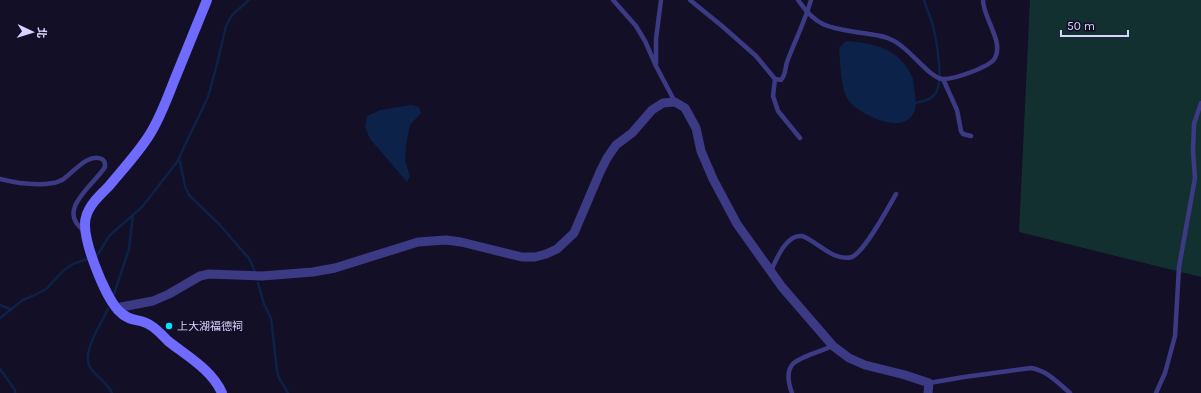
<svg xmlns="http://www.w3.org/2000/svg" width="1201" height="393" font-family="Karla,'Noto Sans TC',sans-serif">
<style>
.green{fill:#12302f}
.water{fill:#0c2248}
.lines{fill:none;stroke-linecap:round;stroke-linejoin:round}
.stream{stroke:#0c2248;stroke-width:2.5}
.lane{stroke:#3d3a85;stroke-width:4.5}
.street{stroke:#3d3a85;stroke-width:9}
.secondary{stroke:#6f6bff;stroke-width:10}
.poi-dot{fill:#00e5ff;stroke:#130f26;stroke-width:1.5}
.labels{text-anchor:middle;stroke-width:3;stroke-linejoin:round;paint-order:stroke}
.poi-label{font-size:11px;fill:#d9d4ff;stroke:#130f26;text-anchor:start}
</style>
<rect width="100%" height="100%" fill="#130f26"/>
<path class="green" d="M1030,0H1201V277L1019,232Z"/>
<path class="water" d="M846,41C875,43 901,49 913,79C914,84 914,90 915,94C916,103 917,110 911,117C898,133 859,114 849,101C841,92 840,60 839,48Z
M411,105L419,107L421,113L410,125L406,145L405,161L410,176L407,182L370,139L365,127L367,116L380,110Z"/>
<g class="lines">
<path class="stream" d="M916,103C923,101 931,100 935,94C944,84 937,43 934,30C932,20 927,10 924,0
M179,158L185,186L189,195L220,225L245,254L249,258L255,272
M94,256L98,254L110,235L142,207L177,162L208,97L217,64L226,26L232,15L249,0
M258,283L264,304L271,318L277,371L279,378L288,393
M113,297L129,249L133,215
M0,305L10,309
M108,309C102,322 81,353 90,367C96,377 106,381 112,393
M0,318L23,300L35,295L46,289L64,270L73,264L90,258
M0,369L15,390V393"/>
<path class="lane" d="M613,0L636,26L645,41L656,66L675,102
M690,0L722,26L756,56L775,79L781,80C786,75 785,68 787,62C795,41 805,21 811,0
M798,0C819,31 834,28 869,34C876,35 885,36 892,40C909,47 928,77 942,79C953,80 990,67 995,58C1004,41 983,18 983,0
M656,64V39L661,0
M775,79L773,96L778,111L800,138
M943,79L957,110L961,131L963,134L971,136
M0,179C16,183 36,186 53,183C56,183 59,181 62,180C72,174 88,152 102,159C105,161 105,163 105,167C94,185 54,211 85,231
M771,271C776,260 786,234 802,236C808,237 825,251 834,255C839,257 846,259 852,257C865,251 888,208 896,194
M929,383L964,377L1031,368C1048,371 1057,382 1070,393
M792,393C789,385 786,373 792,365C796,358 824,350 833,346
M1156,393L1165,373L1175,336L1179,267L1195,178L1193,151L1194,124L1201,103"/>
<path class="street" d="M116,308L153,301L169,294L200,276L209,274L262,276L313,272L335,268L418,242L446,240L461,242L522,257H535L546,254L557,249L574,233L600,172L607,158L616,145L632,133L652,110L663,103L675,102L685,108L696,128L701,151L713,179L737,224L782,287L833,346L849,358L865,365L905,375L929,383L928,393"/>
<path class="secondary" d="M207,0C196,27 185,54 174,81C167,99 160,118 150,134C139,152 123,169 109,186C100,195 89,205 86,217C80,236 105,296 118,310C130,323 139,318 150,325C157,329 162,335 168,341C187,356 212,370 222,393"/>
</g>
<circle class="poi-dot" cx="169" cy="326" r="4"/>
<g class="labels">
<g class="poi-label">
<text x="177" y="330">上大湖福德祠</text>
</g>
</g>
<g transform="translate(32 32) rotate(94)" stroke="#130f26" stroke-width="3" paint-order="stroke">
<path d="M0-3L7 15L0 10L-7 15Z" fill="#d9d4ff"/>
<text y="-6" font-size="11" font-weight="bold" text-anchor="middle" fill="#d9d4ff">北</text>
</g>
<path d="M1061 30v6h67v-6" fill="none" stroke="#d9d4ff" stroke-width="2"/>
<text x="1067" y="30" font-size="12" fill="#d9d4ff" stroke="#130f26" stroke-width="3" paint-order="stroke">50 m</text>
</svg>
